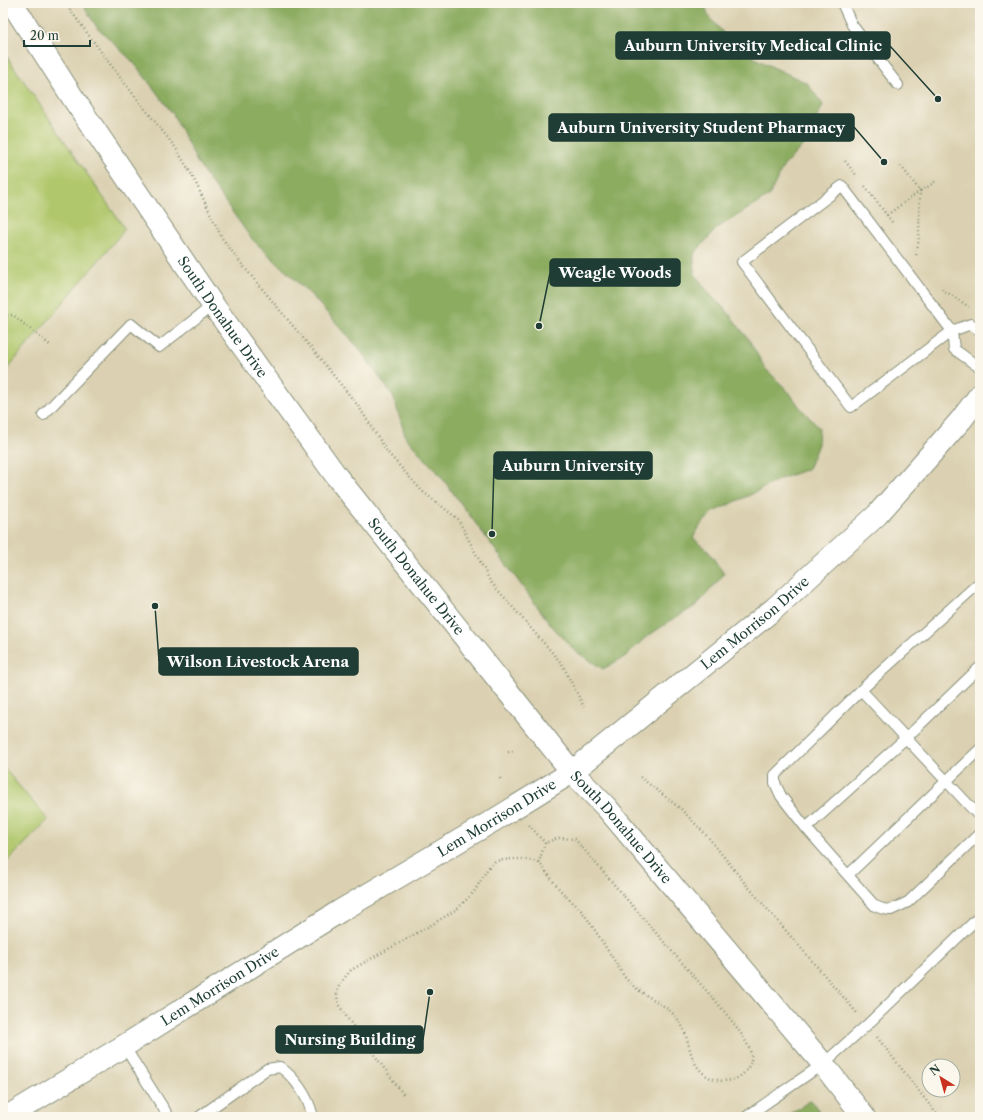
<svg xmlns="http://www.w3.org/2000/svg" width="983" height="1120" font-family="'Libre Caslon Text',serif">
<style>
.built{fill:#dbd1b2;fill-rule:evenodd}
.green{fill:#b0c76c;stroke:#688250}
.forest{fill:#8cac60;stroke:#56744a}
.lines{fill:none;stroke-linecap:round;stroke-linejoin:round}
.service-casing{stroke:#868e78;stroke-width:12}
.tertiary-casing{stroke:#868e78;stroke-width:24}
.path{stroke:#868e78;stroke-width:2.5;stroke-dasharray:1 3;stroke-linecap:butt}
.service{stroke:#fff;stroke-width:10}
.tertiary{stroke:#fff;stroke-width:22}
.labels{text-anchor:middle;stroke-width:3;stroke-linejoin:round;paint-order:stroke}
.street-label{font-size:14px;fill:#1f3d34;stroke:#fbf7ec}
.leader{fill:none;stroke:#1f3d34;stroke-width:1.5}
.callout-dot{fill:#1f3d34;stroke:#fbf7ec;stroke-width:1.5}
.callout{fill:#1f3d34;stroke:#1f3d34;stroke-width:1.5}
.callout-label{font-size:15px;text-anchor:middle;font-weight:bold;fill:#fff}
</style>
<rect width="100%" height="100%" fill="#fbf7ec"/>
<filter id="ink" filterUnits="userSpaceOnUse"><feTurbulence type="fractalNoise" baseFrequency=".025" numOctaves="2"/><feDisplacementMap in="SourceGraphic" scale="8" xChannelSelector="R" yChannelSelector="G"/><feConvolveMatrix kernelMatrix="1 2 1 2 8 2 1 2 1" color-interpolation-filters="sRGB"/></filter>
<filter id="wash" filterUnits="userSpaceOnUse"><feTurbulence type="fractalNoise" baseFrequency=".012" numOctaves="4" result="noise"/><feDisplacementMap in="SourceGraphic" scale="16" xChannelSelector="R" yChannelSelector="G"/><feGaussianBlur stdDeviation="0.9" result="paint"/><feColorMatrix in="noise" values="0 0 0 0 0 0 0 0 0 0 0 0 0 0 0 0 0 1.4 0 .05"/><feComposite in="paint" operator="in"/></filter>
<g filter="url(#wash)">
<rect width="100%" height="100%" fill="#eedebd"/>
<path class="built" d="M3,3H980V1117H3ZM929,1066H953V1090H929Z"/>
<path class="green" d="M3,51L125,229L3,374Z
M3,767L48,820L3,866Z"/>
<path class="forest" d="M82,3H704L709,17L734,45L760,61L807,83L823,105L805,143L783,167L769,196L717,228L694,254V273L711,296L727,311L749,340L765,368L789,392L799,406L819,428L818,444L808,469L780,479L752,494L713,512L700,526L693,538L709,552L724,574L697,605L673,619L645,638L626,656L603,669L575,651L551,625L439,474L406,438L393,396L358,347L311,295L251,238L198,164L173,114L134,63L96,26Z
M811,1100L823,1117H785Z"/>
</g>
<g filter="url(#ink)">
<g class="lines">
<g class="service-casing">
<path id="service" d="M842,3L852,25L898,85
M980,331L971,324L952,331L851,407L742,262L842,186L952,331L954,349L976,365H980
M43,415L131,324L159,347L213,305
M980,582L861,690L980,817
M861,690L775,775V783L781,796L806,828L875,906L883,909L891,910L908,902L980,833
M806,828L906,738L980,667
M848,875L980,749
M124,1046L169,1117
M199,1117L267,1069L280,1067C295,1078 307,1095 312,1113L309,1117
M746,1117L823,1064L867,1025L980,916"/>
</g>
<g class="tertiary-casing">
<g id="tertiary">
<path id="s1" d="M12,3L73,98L213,305L337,477L572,772L606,807L823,1064L864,1117"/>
<path id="s2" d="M7,1117L124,1046L340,911L496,819L572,772L775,608L877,515L961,420L980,395"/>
</g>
</g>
<path class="path" d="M65,3L119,76L175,147L192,175L222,238L244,267L313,350L359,407L388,453L422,491L458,519L490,581L562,664L584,707
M845,161L857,176
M901,166L920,191L926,188L936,181
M865,186L892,222
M887,215L920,191L919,238L916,256
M942,289L969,307
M3,315H13L51,346
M508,752L513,751
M640,777L681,809L708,837L744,882L857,1013
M500,778L501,780
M529,825L545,843L539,862C548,874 557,888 568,898C572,902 576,905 580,909C593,926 604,945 616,963C620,969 623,976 628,981C644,998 666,1002 679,1021C691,1038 687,1059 703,1073C715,1084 738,1084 747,1069C750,1064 752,1061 751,1055C749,1037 710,995 697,980C656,933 615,886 575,839L558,838L545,843
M877,1037L939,1117
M403,1094L343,1012C332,992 337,987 351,970L433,924L457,909L474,892L488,868L495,861L511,859H523L539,862"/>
<use href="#service" class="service"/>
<use href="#tertiary" class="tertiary"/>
</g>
</g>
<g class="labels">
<g class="street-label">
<text dy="5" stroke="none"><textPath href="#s1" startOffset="378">South Donahue Drive</textPath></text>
<text dy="5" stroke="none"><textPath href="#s1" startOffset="702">South Donahue Drive</textPath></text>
<text dy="5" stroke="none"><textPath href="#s2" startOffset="898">Lem Morrison Drive</textPath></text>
<text dy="5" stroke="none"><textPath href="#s2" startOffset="574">Lem Morrison Drive</textPath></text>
<text dy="5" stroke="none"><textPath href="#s1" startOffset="1026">South Donahue Drive</textPath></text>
<text dy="5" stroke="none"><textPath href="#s2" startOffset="250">Lem Morrison Drive</textPath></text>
</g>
</g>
<path class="leader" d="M938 99L890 46M884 162L854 127M539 326L550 273M492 534L494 465M155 606L159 661M430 992L423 1040"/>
<g class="callout-dot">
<circle cx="938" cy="99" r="4"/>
<circle cx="884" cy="162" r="4"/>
<circle cx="539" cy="326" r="4"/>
<circle cx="492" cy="534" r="4"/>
<circle cx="155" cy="606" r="4"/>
<circle cx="430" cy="992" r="4"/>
</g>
<g class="callout">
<rect x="616" y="32" width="274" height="27" rx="4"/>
<rect x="549" y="114" width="305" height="27" rx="4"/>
<rect x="550" y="259" width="130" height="27" rx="4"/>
<rect x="494" y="452" width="158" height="27" rx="4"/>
<rect x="159" y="648" width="199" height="27" rx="4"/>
<rect x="276" y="1026" width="147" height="27" rx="4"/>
</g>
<g class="callout-label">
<text x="753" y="51">Auburn University Medical Clinic</text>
<text x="701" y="133">Auburn University Student Pharmacy</text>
<text x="615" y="278">Weagle Woods</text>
<text x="573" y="471">Auburn University</text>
<text x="258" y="667">Wilson Livestock Arena</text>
<text x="350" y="1045">Nursing Building</text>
</g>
<rect width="983" height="1120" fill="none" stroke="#fbf7ec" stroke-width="16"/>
<g transform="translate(941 1078) rotate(323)"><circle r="19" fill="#fbf7ec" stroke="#a3ada2"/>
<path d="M0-3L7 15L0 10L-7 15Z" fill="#c8321e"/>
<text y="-6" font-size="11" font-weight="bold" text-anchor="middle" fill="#1f3d34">N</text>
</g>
<path d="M24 40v6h66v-6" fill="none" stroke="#1f3d34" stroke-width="2"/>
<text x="30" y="40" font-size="12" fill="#1f3d34" stroke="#fbf7ec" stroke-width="3" paint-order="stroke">20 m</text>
</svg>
